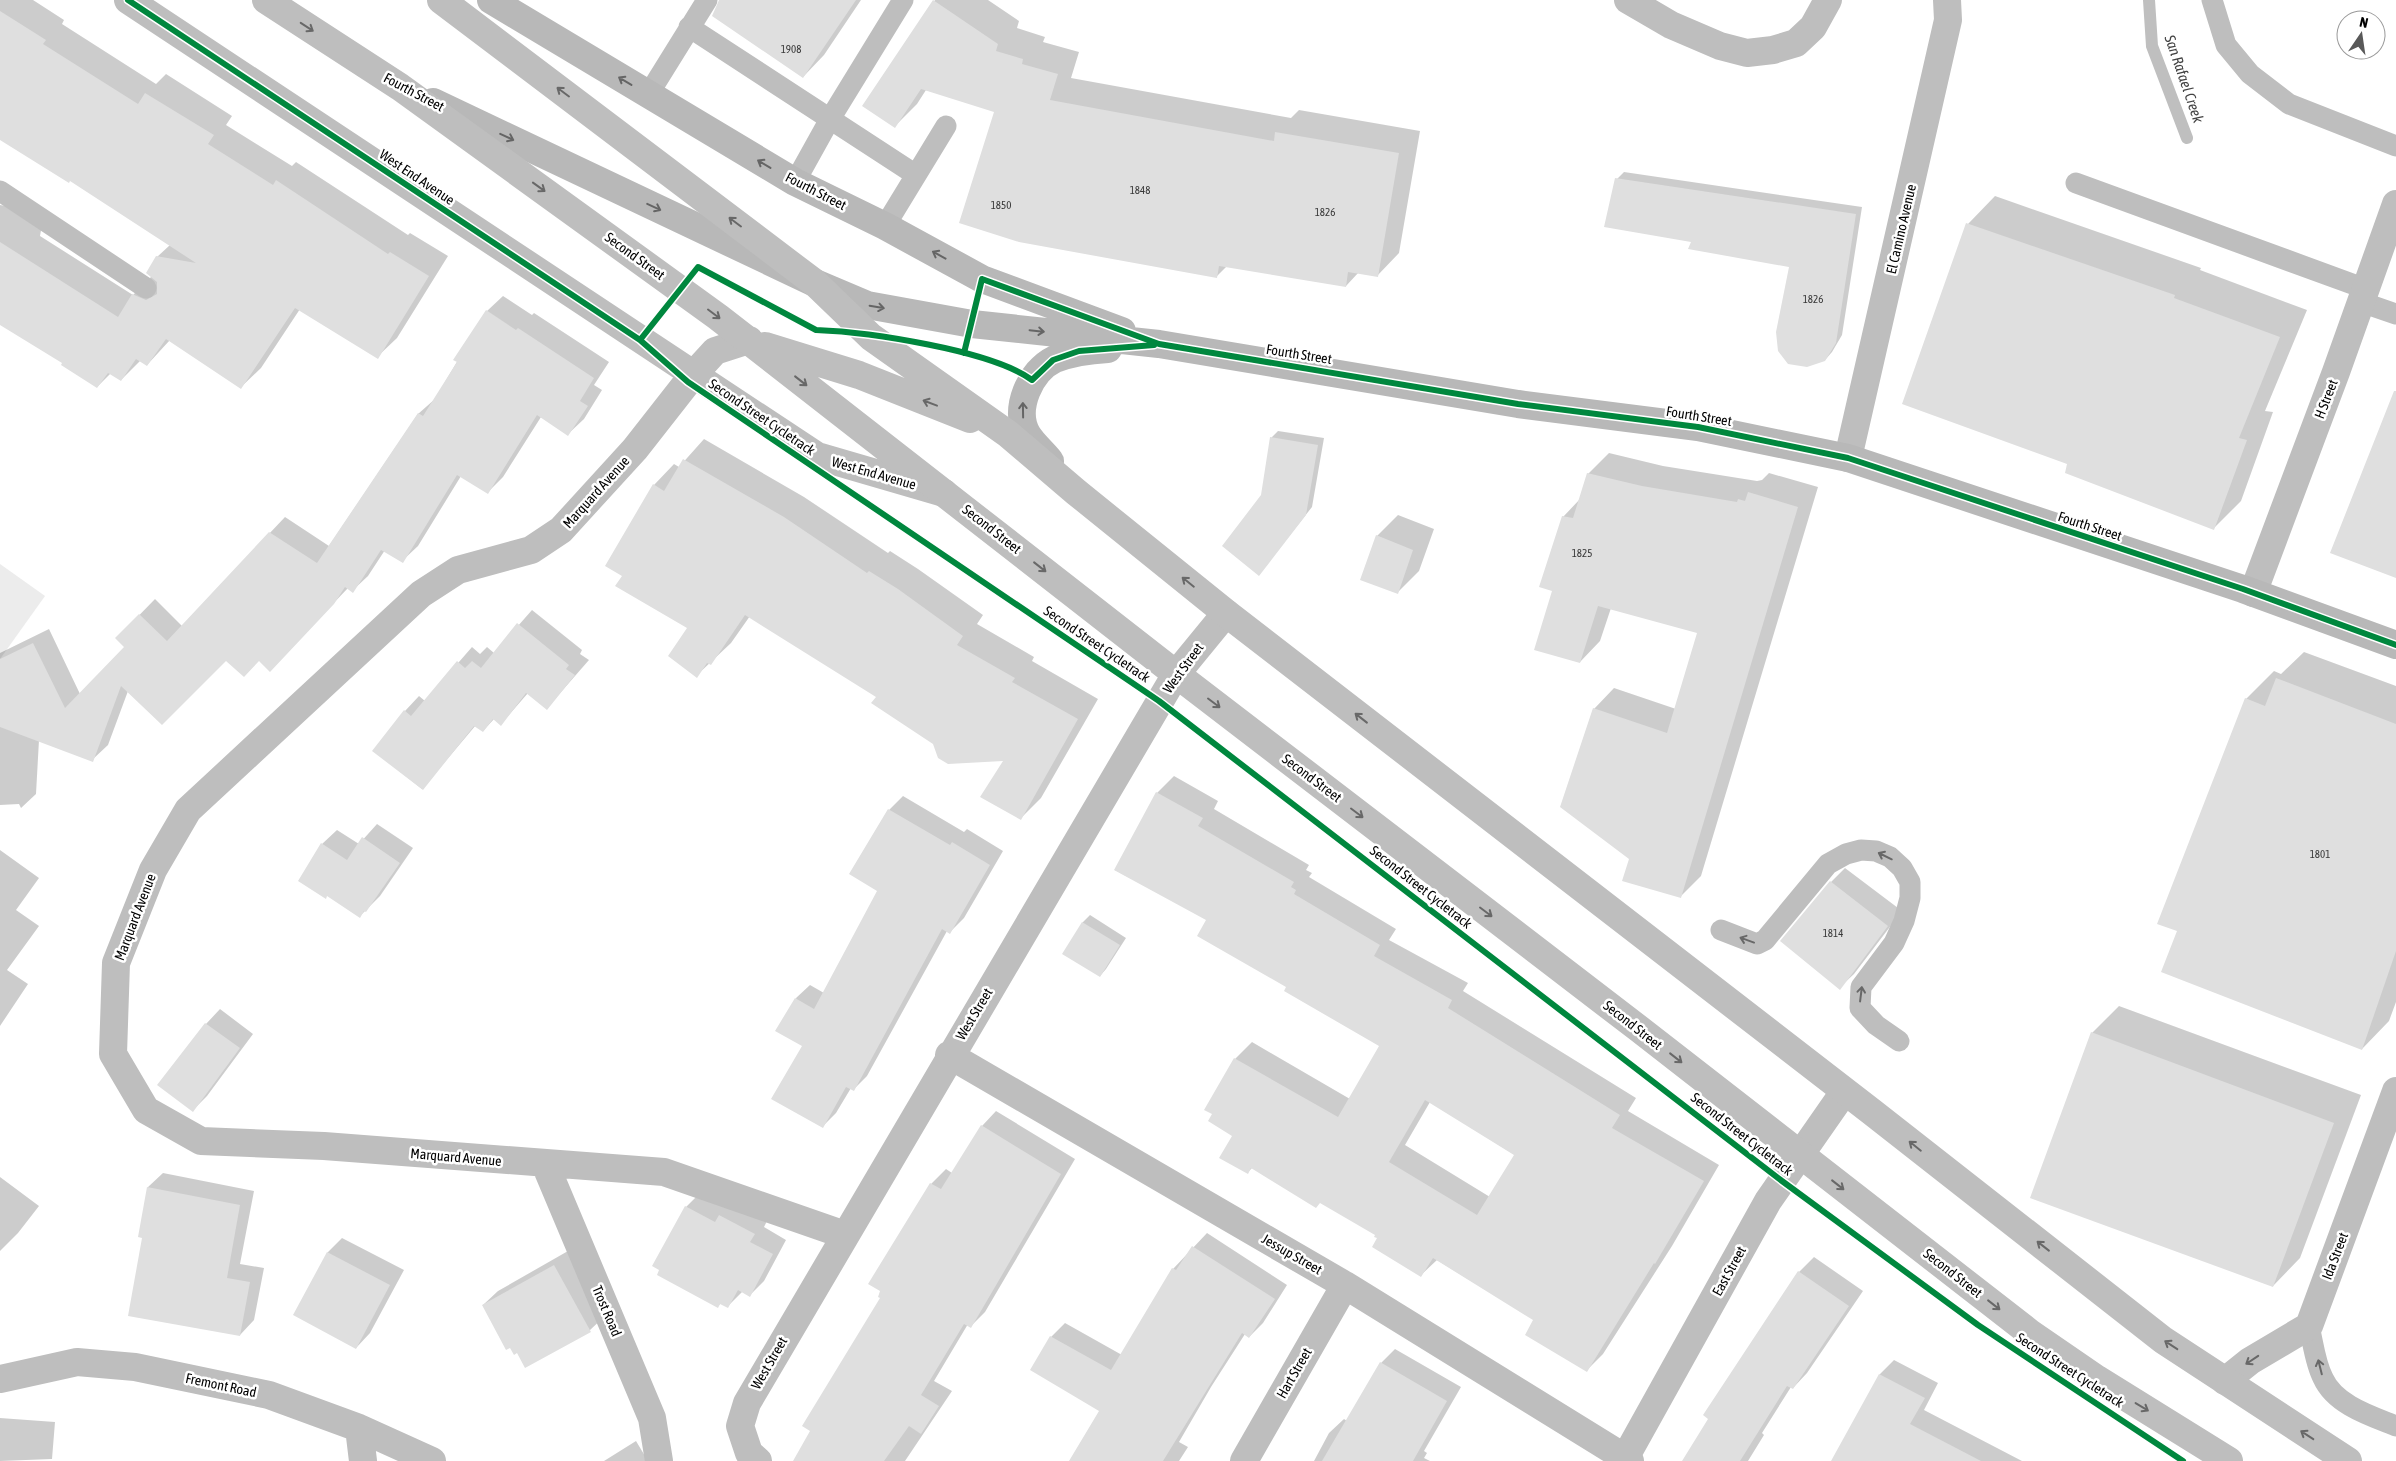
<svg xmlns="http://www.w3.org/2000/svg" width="2396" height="1461" font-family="'Asap Condensed',sans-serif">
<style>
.green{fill:#ececec}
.shadow{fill:#0003;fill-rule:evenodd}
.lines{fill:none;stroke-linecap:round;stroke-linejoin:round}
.stream{stroke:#bfbfbf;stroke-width:12}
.building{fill:#dfdfdf;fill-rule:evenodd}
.service{stroke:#bebebe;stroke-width:21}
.minor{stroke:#bebebe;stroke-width:28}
.tertiary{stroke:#bebebe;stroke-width:28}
.secondary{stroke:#b8b8b8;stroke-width:28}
.primary{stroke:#bebebe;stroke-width:28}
.cycleway-casing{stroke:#fff;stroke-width:9}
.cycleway{stroke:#00873e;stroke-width:6}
.oneway{stroke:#686868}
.oneway2{stroke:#656565}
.labels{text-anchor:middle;stroke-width:5;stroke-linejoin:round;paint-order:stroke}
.number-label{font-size:11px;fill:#383838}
.street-label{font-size:14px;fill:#000;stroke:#fff}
.water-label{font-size:15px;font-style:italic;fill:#444;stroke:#fff}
</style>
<rect width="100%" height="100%" fill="#fff"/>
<path class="green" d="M0,564L45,596L0,659Z"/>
<path class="shadow" d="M0,0H33L64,20L62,24L156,84L166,74L232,116L226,125L292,166L296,162L408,235L410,233L448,256L397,338L377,357L300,309L261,368L241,387L170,340L147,365L141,360L121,380L111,373L97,387L0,288V205L44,213L40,236L133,295L152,276L157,257L170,245L70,180L0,139Z
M731,0H861L824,55L803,77Z
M935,0H988L1019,21L1017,28L1045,37L1043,42L1079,52L1071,78L1291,118L1299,110L1420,131L1399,253L1377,276L1359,272L1346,286L1227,266L1217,276L996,111L926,90L917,104L895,126L864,106Z
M1624,172L1862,207L1842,335L1832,352L1825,360L1790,266L1692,241L1617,179Z
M1995,196L2201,268L2200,270L2307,310L2265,411L2273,412L2241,501L2214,528L2068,464L1968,224Z
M503,296L532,315L534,313L609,362L594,385L602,390L584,419L568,434L541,417L503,477L488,492L461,476L418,546L402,561L385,550L368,576L352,591L348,588L285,654L259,660L226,659L128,691L108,745L92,760L39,740L36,794L21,808L19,804L0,805V653L49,629L80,694L126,647L117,638L155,599L182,626L285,517L329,546L418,414L435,399L487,311Z
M1278,431L1324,438L1312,507L1259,574L1262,496L1271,438Z
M704,439L804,497L888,553L890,551L918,569L983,615L977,624L1034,657L1032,661L1098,699L1041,798L1021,818L1005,759L934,743L878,696L750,616L731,643L696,676L689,628L624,575L654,485L674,464L679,467Z
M1609,453L1663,466L1757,481L1762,480L1769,473L1818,487L1701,876L1681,896L1630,859L1594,709L1614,688L1676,709L1699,632L1611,608L1600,641L1580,662L1554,590L1563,517L1580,499L1588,474Z
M1398,515L1434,529L1419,571L1397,593L1377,536Z
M532,610L582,650L580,654L589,660L547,708L528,693L501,724L494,719L483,731L476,725L422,789L374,751L405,711L419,696L425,701L472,647L480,654L487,647L494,653Z
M2304,652L2396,686V1002L2389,1021L2362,1049L2179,930L2246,699L2274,671L2281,674Z
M1174,776L1218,801L1214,809L1309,865L1306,870L1312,873L1309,877L1396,929L1389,940L1468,983L1463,991L1636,1098L1628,1111L1719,1165L1672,1246L1603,1354L1586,1371L1535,1320L1437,1260L1421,1275L1377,1235L1321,1202L1253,1167L1247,1173L1234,1135L1235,1059L1252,1042L1350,1099L1381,1046L1287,987L1208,920L1115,870L1157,793ZM1430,1102L1515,1155L1490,1197L1405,1145Z
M903,796L964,832L967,829L1003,851L964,918L950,932L947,931L867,1076L853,1090L851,1088L836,1113L822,1127L796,998L810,985L824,993L879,890L889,810Z
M377,824L413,848L380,896L360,916L328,895L322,844L337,830L359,844Z
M0,850L39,878L16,910L39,926L7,970L28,984L0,1026Z
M1845,868L1902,911L1854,974L1839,988L1831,882Z
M1090,915L1126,938L1106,969L1100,976L1064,954L1083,922Z
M2119,1006L2361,1095L2300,1258L2273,1286L2092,1033Z
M220,1009L253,1034L207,1096L193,1110L206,1024Z
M996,1111L1075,1159L985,1312L971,1326L968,1324L934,1381L952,1391L905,1461H804L882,1298L931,1184L946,1169L952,1173L982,1126Z
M163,1173L254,1191L240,1264L264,1268L254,1320L240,1335L143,1237L148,1187Z
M0,1177L39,1206L18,1233L0,1251Z
M701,1192L768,1219L764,1227L786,1240L764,1281L750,1295L743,1291L728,1306L721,1303L718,1306L686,1207Z
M1207,1233L1287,1285L1263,1323L1249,1337L1245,1334L1211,1387L1179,1442L1188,1447L1179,1461H1070L1101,1410L1032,1370L1051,1337L1065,1323L1122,1355L1173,1269Z
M342,1238L404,1270L370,1333L356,1348L295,1314L328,1252Z
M568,1251L605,1316L590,1330L526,1366L518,1351L483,1305L498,1291Z
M1814,1257L1863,1291L1807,1373L1793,1388L1791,1387L1762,1433L1764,1435L1748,1461H1683L1710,1418L1704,1415L1799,1272Z
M1395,1349L1461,1387L1424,1451L1427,1453L1424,1458L1430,1461H1314L1329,1433L1344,1419L1347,1421L1381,1363Z
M1894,1360L1938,1383L1924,1410L2022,1461H1834L1880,1374Z
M0,1418L55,1422L52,1459L0,1461Z
M636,1441L648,1461H604Z"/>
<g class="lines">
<path class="stream" d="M2149,0L2152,46L2187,138"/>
</g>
<path class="building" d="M719,0H856L803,78L712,16Z
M933,0L998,44L996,51L1023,59L1022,64L1058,74L1050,100L1274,141L1275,132L1399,153L1378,277L1348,272L1346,287L1219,266L1217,278L1019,242L959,223L994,112L921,89L895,128L862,106Z
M0,11L46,40L43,44L138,104L145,93L214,135L208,144L273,185L276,180L388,254L390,252L429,276L378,359L295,308L241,389L166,339L147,366L136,359L121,381L108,373L97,388L61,365L62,363L0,325V242L118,317L132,294L146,300L157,294V282L146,273L156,256L196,263L70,181L69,183L0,140Z
M1615,178L1856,214L1836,343L1825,361L1807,367L1788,364L1778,351L1776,332L1789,267L1688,249L1691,242L1604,227Z
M1966,223L2175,295L2174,298L2280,337L2239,438L2247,440L2214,530L2065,473L2067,464L1902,404Z
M486,310L516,330L518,328L594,378L580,401L588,406L568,436L537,415L488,494L457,475L403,563L381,550L353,593L345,587L334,604L270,672L259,661L244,677L226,661L162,725L121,686L93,762L0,727V659L33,643L65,708L124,647L115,638L139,614L167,641L269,532L317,563L418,413L423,416L457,362L453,360Z
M2394,391H2396V578L2330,553Z
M1270,437L1318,445L1306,515L1259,576L1222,546L1261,495Z
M683,459L784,517L867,573L869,571L898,589L963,636L957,645L1015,678L1012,682L1078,719L1021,820L980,797L1003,761L948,764L938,758L933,744L871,703L876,697L745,615L711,665L707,663L697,678L668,656L687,628L615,586L622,576L605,566L653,484L664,491Z
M1587,473L1642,486L1737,502L1738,499L1745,501L1748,492L1798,507L1681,898L1622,881L1629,859L1560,807L1593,708L1667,733L1697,633L1598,606L1580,663L1534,650L1552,591L1539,587L1562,516L1573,518Z
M1376,535L1413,550L1398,594L1360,580Z
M517,623L569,665L566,669L575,675L547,710L526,693L501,726L493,719L483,732L474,726L423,790L372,751L404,710L411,716L457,661L465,668L472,661L481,668Z
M2276,678L2396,724V951L2362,1050L2161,972L2177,931L2157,924L2245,698L2265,706Z
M1156,792L1203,818L1198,826L1294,882L1291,887L1296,890L1294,894L1380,945L1374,956L1452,1000L1448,1008L1620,1115L1612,1128L1704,1181L1655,1264L1654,1263L1587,1372L1525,1335L1533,1320L1433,1258L1421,1277L1372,1247L1377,1238L1374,1237L1375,1235L1320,1203L1316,1208L1251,1168L1248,1174L1219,1158L1232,1136L1208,1121L1212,1114L1204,1110L1234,1058L1338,1117L1379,1046L1284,991L1286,987L1197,936L1206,920L1114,870ZM1425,1100L1514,1155L1477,1215L1389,1162Z
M888,809L950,845L952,842L990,865L950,934L942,929L854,1091L846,1087L823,1128L771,1099L802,1046L775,1031L795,998L814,1009L877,891L849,874Z
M362,837L400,863L366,912L364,911L360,918L327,896L326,899L298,881L321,843L347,860Z
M1830,881L1888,926L1840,990L1780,941Z
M1082,922L1120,945L1100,977L1062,954Z
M205,1023L240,1048L193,1112L157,1085Z
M2091,1032L2334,1123L2273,1287L2030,1198Z
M981,1125L1061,1174L971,1328L964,1324L921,1395L939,1406L921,1434L909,1426L884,1461H793L810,1431L802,1426L880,1298L878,1297L880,1291L868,1284L930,1183L941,1189Z
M147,1187L240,1205L227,1278L250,1282L240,1336L128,1316L142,1238L138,1237Z
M685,1206L715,1222L719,1215L755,1234L750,1242L773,1254L750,1297L738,1290L728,1308L720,1304L718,1308L657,1275L659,1270L652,1266Z
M1192,1246L1275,1299L1249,1338L1242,1333L1163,1461H1069L1099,1411L1030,1370L1050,1336L1111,1370L1172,1268L1176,1270Z
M327,1252L390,1285L356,1349L293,1315Z
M554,1265L591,1332L525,1368L517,1353L514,1355L510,1348L506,1350L482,1305Z
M1798,1271L1849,1306L1793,1389L1787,1386L1740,1461H1682L1708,1419L1703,1415Z
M1380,1362L1447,1401L1413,1461H1322Z
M1879,1374L1925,1398L1910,1424L1981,1461H1831Z"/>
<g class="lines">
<path class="service" d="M2212,0L2226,45L2250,74L2289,104L2396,146
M689,27L916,175
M648,95L707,0
M795,182L830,119L903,0
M2076,183L2366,289
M0,191L146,288
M885,226L946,126
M2361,302L2396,314
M1721,930L1757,944L1765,940L1828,864L1846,854L1861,850L1876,851L1890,857L1902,868L1910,882V898L1904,921L1894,943L1861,987L1860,1008L1876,1025L1899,1041
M2309,1326C2313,1342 2315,1363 2323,1378C2335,1405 2371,1416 2396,1426"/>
<path class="minor" d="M128,0L817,456L944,493
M1628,0L1671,25L1720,46L1747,53L1773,50L1796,43L1813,27L1828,0
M749,340L715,351L693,375L635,449L561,530L531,550L458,570L421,594L188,810L153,870L116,963L113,1054L146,1110L201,1141L324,1146L664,1172L845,1235
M1848,458L1948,20L1947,0
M949,1055L1345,1285L1630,1461
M545,1164L652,1418L659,1461
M0,1379L77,1362L135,1367L269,1395L359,1428L432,1461
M2225,1381L2250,1361L2309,1326L2396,1091
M359,1428L363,1461
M1625,1458L1768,1201L1844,1092
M758,1461L749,1453L740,1426L747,1403L1176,674L1226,613
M1244,1461L1345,1285"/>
<path class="tertiary" d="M2253,593L2336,372L2396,204"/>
<path class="secondary" d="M491,0L795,182L885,226L982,279L1122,331
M433,102L815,283L867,305L972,324L1159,344L1518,404L1698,427L1848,458L2243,589L2396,645
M1050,461C1043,452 1033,444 1027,434C1013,409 1030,371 1055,359C1073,352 1089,350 1108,349"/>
<path class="primary" d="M266,0L400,87L718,317L1176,674L1638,1028L2030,1333L2097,1379L2229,1461
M441,0L815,283L871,337L1008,434L1076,492L1226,613L1872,1112L2163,1340L2348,1461
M765,346L859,375L970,419"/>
<g class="cycleway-casing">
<path id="cycleway" d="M128,0L640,340L688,382L1159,701L1782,1181L1978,1325L2183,1461
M640,340L698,267L816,330C868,332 991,350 1032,380L1053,360L1079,351L1154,345
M964,353L982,279L1159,344L1518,404L1698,427L1848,458L2243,589L2396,645"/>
</g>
<use href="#cycleway" class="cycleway"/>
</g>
<defs><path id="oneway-shaft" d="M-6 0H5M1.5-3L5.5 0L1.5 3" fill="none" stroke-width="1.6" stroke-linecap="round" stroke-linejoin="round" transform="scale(1.25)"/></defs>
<g class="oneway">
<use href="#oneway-shaft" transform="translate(307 27) rotate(33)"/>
<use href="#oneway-shaft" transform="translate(563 92) rotate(-143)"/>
<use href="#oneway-shaft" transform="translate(539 187) rotate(36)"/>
<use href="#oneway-shaft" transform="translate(735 222) rotate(-143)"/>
<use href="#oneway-shaft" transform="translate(714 314) rotate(37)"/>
<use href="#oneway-shaft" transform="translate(801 381) rotate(38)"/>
<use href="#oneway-shaft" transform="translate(930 403) rotate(-159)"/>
<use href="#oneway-shaft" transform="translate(1040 567) rotate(38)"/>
<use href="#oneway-shaft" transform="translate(1188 582) rotate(-141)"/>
<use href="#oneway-shaft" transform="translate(1214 703) rotate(37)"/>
<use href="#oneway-shaft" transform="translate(1361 718) rotate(-142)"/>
<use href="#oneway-shaft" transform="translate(1357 813) rotate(37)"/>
<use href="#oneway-shaft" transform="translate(1885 856) rotate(-154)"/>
<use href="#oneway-shaft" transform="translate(1486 912) rotate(37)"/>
<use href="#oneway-shaft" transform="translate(1747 940) rotate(-160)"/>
<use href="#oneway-shaft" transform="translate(1861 994) rotate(-83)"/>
<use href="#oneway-shaft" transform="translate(1676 1058) rotate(38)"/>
<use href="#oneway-shaft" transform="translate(1915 1146) rotate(-141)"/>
<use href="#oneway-shaft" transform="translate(1838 1185) rotate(38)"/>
<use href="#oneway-shaft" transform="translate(2043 1246) rotate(-142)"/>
<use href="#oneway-shaft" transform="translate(1994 1305) rotate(38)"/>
<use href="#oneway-shaft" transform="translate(2171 1345) rotate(-147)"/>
<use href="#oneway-shaft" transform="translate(2252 1360) rotate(146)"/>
<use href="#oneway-shaft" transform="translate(2320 1367) rotate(-104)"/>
<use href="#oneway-shaft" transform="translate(2142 1407) rotate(31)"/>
<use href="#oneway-shaft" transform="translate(2307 1435) rotate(-147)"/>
</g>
<g class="oneway2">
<use href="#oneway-shaft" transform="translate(625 81) rotate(-149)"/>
<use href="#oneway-shaft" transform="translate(507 137) rotate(25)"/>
<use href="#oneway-shaft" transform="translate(764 164) rotate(-149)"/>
<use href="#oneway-shaft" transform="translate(654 207) rotate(25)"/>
<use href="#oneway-shaft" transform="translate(939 255) rotate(-151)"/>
<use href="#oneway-shaft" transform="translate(877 307) rotate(10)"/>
<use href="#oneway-shaft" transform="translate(1037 331) rotate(6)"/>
<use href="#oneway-shaft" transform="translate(1023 410) rotate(-91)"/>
</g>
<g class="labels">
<g class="number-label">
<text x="791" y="53">1908</text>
<text x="1140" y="194">1848</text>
<text x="1001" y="209">1850</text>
<text x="1325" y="216">1826</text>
<text x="1813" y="303">1826</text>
<text x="1582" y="557">1825</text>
<text x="2320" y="858">1801</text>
<text x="1833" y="937">1814</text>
</g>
<g class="street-label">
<text transform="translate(414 92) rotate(28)" y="5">Fourth Street</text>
<text transform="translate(417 177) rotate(34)" y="5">West End Avenue</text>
<text transform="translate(816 191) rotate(27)" y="5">Fourth Street</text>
<text transform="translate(1901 229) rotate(-77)" y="5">El Camino Avenue</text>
<text transform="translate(635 256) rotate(36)" y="5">Second Street</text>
<text transform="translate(1299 354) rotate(9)" y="5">Fourth Street</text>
<text transform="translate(2326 399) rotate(-69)" y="5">H Street</text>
<text transform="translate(1699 416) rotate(9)" y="5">Fourth Street</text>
<text transform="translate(762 417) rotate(34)" y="5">Second Street Cycletrack</text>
<text transform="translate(874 473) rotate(16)" y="5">West End Avenue</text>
<text transform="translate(596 492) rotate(-48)" y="5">Marquard Avenue</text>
<text transform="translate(2090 526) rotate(18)" y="5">Fourth Street</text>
<text transform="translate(992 529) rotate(38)" y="5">Second Street</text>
<text transform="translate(1097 644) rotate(34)" y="5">Second Street Cycletrack</text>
<text transform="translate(1183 668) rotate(-54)" y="5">West Street</text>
<text transform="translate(1312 778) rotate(37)" y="5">Second Street</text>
<text transform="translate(1421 887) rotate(38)" y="5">Second Street Cycletrack</text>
<text transform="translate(135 917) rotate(-69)" y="5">Marquard Avenue</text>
<text transform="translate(974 1014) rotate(-59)" y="5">West Street</text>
<text transform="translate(1633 1025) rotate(38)" y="5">Second Street</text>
<text transform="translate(1742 1134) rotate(38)" y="5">Second Street Cycletrack</text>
<text transform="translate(456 1157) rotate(5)" y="5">Marquard Avenue</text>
<text transform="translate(1292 1254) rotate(30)" y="5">Jessup Street</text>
<text transform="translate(2335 1256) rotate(-69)" y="5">Ida Street</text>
<text transform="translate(1729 1271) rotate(-61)" y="5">East Street</text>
<text transform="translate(1953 1273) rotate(38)" y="5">Second Street</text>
<text transform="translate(607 1311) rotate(67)" y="5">Trost Road</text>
<text transform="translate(769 1363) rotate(-60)" y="5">West Street</text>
<text transform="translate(2070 1370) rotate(33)" y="5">Second Street Cycletrack</text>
<text transform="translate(1294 1373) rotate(-60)" y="5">Hart Street</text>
<text transform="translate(221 1385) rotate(12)" y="5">Fremont Road</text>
</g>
<g class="water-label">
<text transform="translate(2184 79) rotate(71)" y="5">San Rafael Creek</text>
</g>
</g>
<g transform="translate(2361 35) rotate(13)"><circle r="24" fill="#ffffff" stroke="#999999"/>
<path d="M0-4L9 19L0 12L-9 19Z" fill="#595959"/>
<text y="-8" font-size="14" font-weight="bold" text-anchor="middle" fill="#000000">N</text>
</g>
</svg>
